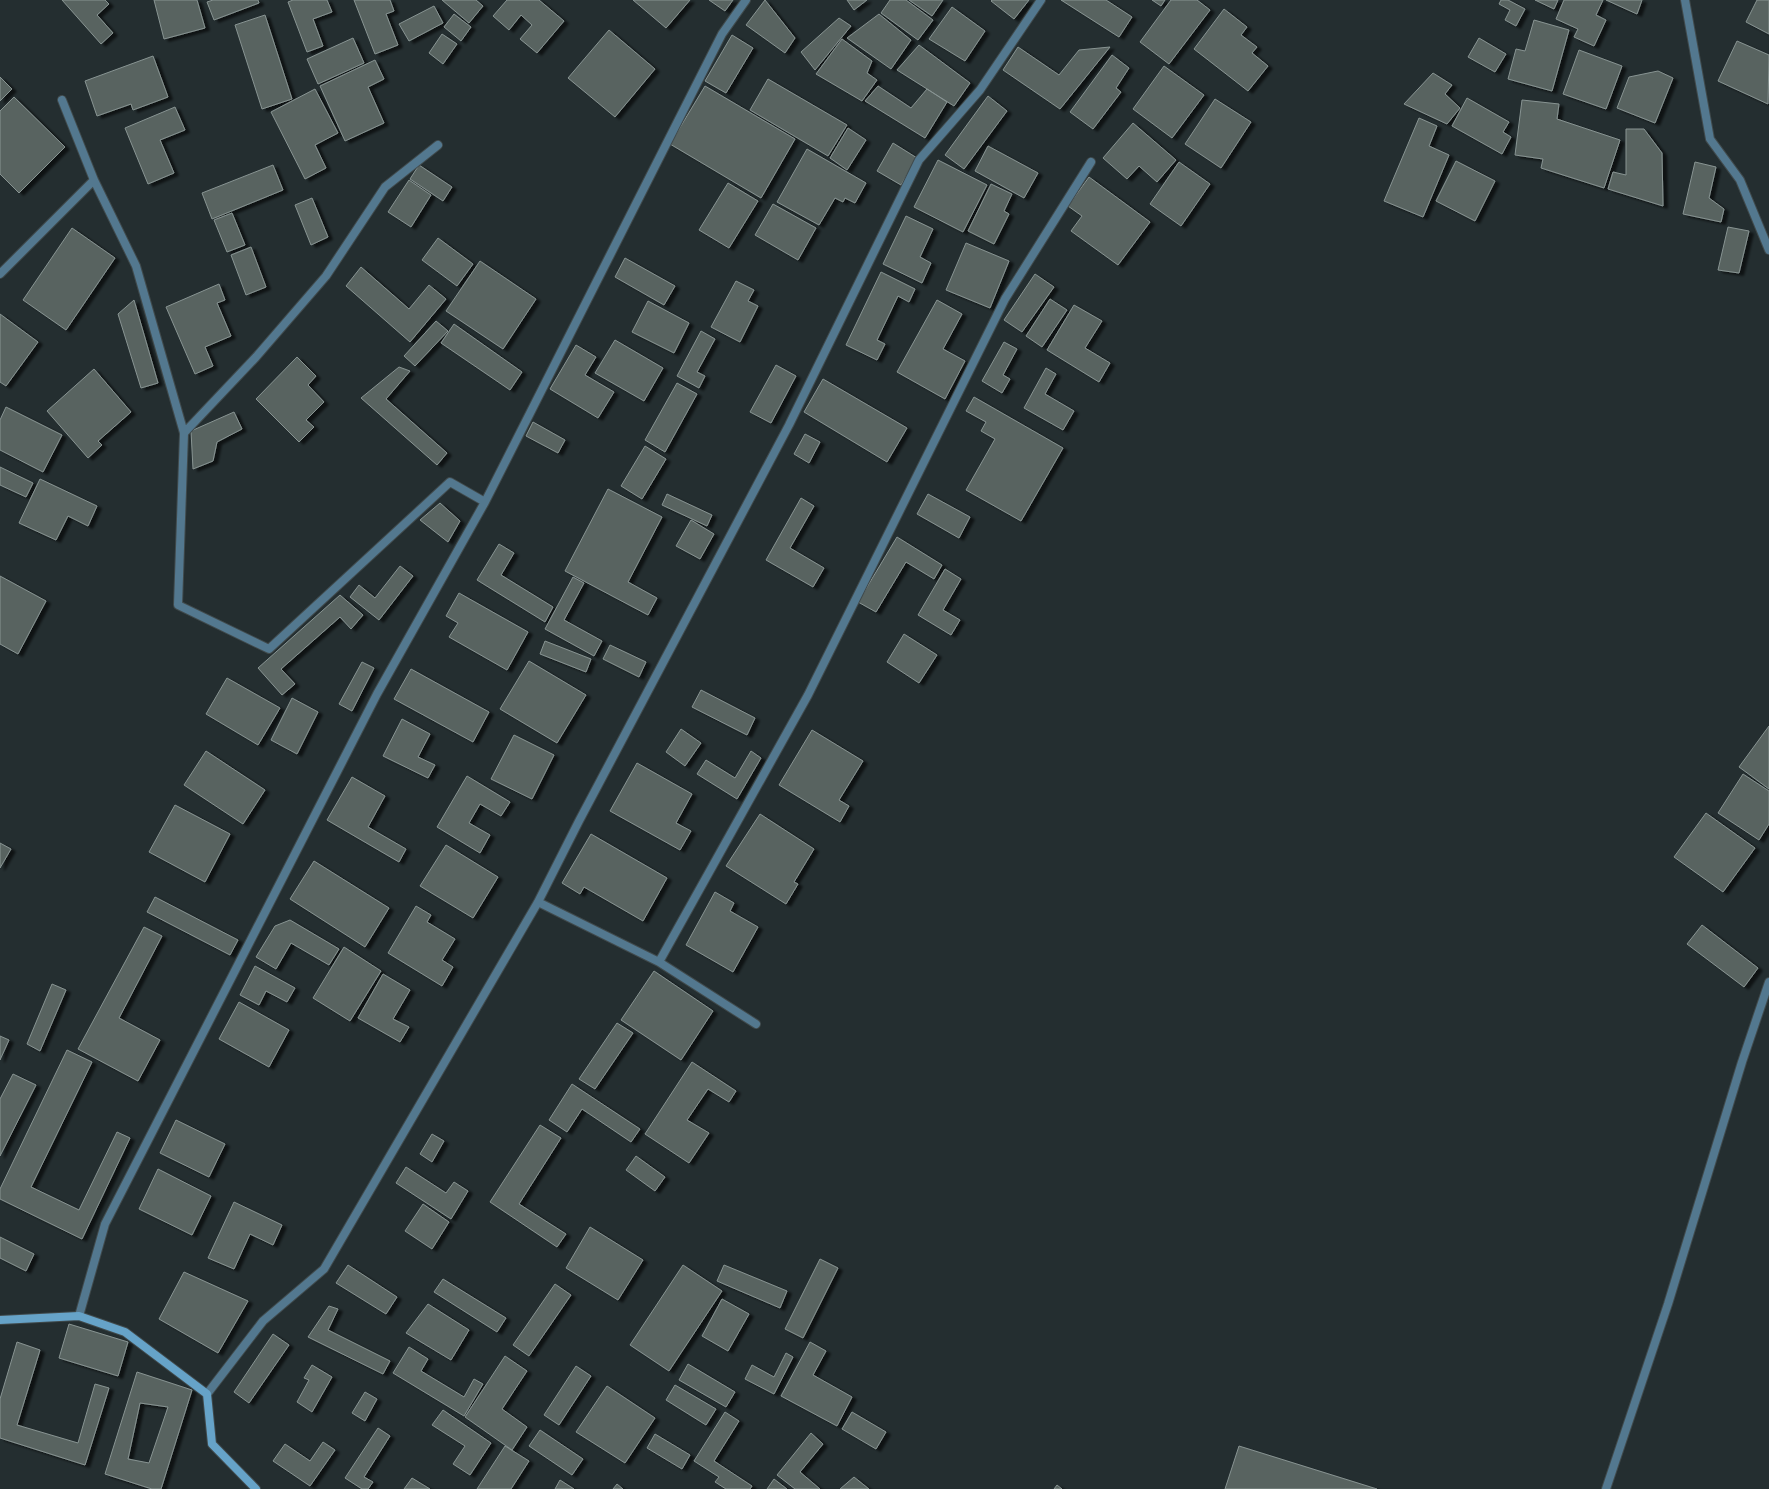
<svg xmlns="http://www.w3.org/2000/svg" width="1769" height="1489" font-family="Barlow,sans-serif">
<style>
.building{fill:#586361;stroke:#889492;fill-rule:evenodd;filter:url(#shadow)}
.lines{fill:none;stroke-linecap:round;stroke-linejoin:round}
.street-casing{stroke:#404a4c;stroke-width:10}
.secondary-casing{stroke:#404a4c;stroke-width:10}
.street{stroke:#53788f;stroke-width:8}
.secondary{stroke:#66a3c8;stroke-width:8}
</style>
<defs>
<filter id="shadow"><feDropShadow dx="4.5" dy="2.5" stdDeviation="1" flood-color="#0009"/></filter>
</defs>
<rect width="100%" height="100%" fill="#242e30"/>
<path class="building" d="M62,0H105L109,4L97,15L113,33L101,44Z
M154,0H197L205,28L164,39Z
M213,0H258L259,3L214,20L207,2Z
M293,0H327L332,12L313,19L323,46L307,52L288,2Z
M354,0H390L394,11L386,14L398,45L375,54Z
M442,0H476L483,6L469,23Z
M507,0H539L564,21L537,53L520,39L532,25L521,15L509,30L493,16Z
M633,0H690L666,28Z
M709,0H733L725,11Z
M765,0L795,38L785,53L746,25Z
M847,0H867L854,10Z
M890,0H906L933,20L918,40L881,13Z
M909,0H943L932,16Z
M992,0H1029L1014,19L991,1Z
M1061,0H1106L1132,17L1119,37Z
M1152,0H1165L1161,6Z
M1171,0H1197L1210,10L1169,64L1140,42Z
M1501,0H1508L1525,9L1516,26L1505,20L1510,10L1499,4Z
M1535,0H1558L1554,9Z
M1564,0H1603L1596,15L1606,20L1594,46L1574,37L1578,29L1556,19Z
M1606,0H1642L1637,14Z
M1757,0H1769V34L1746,22Z
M434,6L443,23L409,41L399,24Z
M952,7L985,31L965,61L929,39Z
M1224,9L1247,27L1241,35L1257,47L1252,53L1268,66L1248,91L1194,49Z
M454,14L471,27L461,41L444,27Z
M879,14L911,40L891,69L847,38Z
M265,15L292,99L262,109L235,25Z
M839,18L851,26L815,70L801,52Z
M1534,20L1569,30L1552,91L1508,79L1516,49L1525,51Z
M609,30L655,69L615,117L568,78Z
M442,34L457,44L443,64L429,53Z
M732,35L753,48L726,93L705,81Z
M353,38L364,63L318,84L307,59Z
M1479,38L1506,54L1495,72L1468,57Z
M842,39L872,61L867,73L877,80L862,101L816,74Z
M1737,41L1769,55L1768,104L1718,81Z
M919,45L970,83L954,106L897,70Z
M1018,47L1059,75L1079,50L1110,47L1060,109L1003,70Z
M1579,50L1622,66L1606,109L1563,94Z
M1112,55L1129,68L1116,88L1121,92L1093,129L1070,112Z
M153,56L168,97L133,110L131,104L97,116L85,81Z
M375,60L384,79L368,87L384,123L345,141L320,86Z
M1164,66L1204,95L1172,138L1133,109Z
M1658,71L1673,78L1655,123L1617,108L1629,77Z
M1433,73L1452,85L1445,94L1460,108L1447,124L1404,104Z
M0,77L12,89L0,101Z
M768,79L847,125L828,156L750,110Z
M705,86L795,139L761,198L670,144Z
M878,86L911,108L927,89L947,102L925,138L865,101Z
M315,89L338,133L315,145L326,168L305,179L271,112Z
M988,96L1007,111L964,169L945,155Z
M14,97L65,147L19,193L0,174V111Z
M1467,98L1509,122L1503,132L1511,137L1502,154L1452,126Z
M1215,99L1251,122L1221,168L1185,144Z
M1522,100L1559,104L1557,119L1620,140L1604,188L1541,168L1543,159L1515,155Z
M175,107L185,130L160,140L174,173L148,184L125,128Z
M1419,118L1437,126L1429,146L1449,155L1423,217L1384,201Z
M1133,123L1176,160L1157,182L1139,166L1127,179L1103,158Z
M848,128L866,140L847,170L830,158Z
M1626,129H1644L1662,153L1663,206L1608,189L1613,172L1626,175Z
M893,143L917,158L901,185L877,171Z
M988,146L1038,173L1024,198L975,171Z
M807,149L866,183L855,203L845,198L843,202L835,198L819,225L777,202Z
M938,160L987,185L963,232L914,207Z
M1456,161L1495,181L1475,221L1436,201Z
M1179,162L1210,184L1181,226L1150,204Z
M1695,162L1716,167L1709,198L1724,209L1721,222L1683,214Z
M273,165L283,190L212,219L202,193Z
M419,165L452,187L443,201L410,179Z
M1089,177L1150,222L1118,265L1071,231L1082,216L1068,206Z
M409,180L431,195L411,227L388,212Z
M728,183L758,201L729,248L699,230Z
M991,184L1012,194L1004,211L1009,214L994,244L968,231Z
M312,198L328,237L311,245L295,205Z
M773,204L816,228L798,260L755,235Z
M232,213L245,245L227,252L214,220Z
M906,216L933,229L920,257L931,263L922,283L883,264Z
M1728,227L1749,231L1739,273L1718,270Z
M72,228L115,258L66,330L23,300Z
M438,238L473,264L457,286L422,260Z
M966,243L1009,261L990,308L946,290Z
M251,247L266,287L246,295L231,255Z
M625,258L675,286L664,305L615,277Z
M480,261L536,299L503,349L446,311Z
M361,267L409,309L429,285L446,299L410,342L346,286Z
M881,272L915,289L909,302L898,296L877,340L885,344L877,360L846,345Z
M1035,274L1054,287L1022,332L1004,320Z
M736,281L754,290L748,301L758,306L740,342L711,327Z
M219,284L225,300L217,303L231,336L205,347L213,366L195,374L166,307Z
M1050,299L1067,310L1042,347L1026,336Z
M134,300L158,383L141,388L118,314Z
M937,300L962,314L943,349L965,361L945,399L897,372Z
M648,301L689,323L674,353L632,332Z
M1074,305L1102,321L1085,348L1110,363L1099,382L1047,350Z
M0,314L38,342L6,386L0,382Z
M436,321L448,331L415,366L404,356Z
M454,324L522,372L510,390L441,343Z
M701,331L715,339L697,372L705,376L699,388L677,376Z
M615,340L663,368L644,401L595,373Z
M1004,342L1017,349L1003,375L1010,379L1002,393L982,381Z
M576,345L596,357L585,375L614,392L598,418L550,389Z
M297,357L316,376L308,385L324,402L306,420L314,427L299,442L256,399Z
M776,365L796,376L771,423L750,412Z
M399,367L410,371L386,399L447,453L437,465L361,398Z
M1046,368L1056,374L1045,394L1074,411L1063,430L1024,408Z
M94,369L131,412L98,441L102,445L88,458L47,411Z
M823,379L907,428L887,462L804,412Z
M677,383L697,394L665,452L645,440Z
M974,397L1063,448L1021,521L966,490L995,439L981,431L986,422L966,411Z
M6,407L62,435L43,472L0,450V420Z
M234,412L242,429L217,442L213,461L193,469L191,431Z
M533,422L565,440L558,453L526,436Z
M805,434L820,442L809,463L794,454Z
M645,446L666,459L642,499L621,486Z
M0,467L33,483L26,497L0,485Z
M40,479L97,506L88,526L68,516L56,540L19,523Z
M608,489L662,517L628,582L657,598L648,615L565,571Z
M667,494L712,515L707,526L662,505Z
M928,494L970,517L959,538L917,514Z
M801,498L814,506L790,548L824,568L813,587L766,560Z
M440,503L460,521L448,542L420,520Z
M691,520L714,534L700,559L676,546Z
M897,537L942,565L934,579L906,562L876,612L858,602Z
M499,544L514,553L501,575L553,607L545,622L477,580Z
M400,566L413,576L379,620L350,597L359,585L375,598Z
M945,569L961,579L943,610L960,620L951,635L918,615Z
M0,576L46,601L18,654L0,644Z
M573,577L584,583L564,620L602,641L594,656L545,629Z
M459,593L528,632L507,670L449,637L458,623L446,616Z
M340,595L363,615L351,629L340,617L281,669L295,684L282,695L258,668Z
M904,634L937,655L919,683L887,662Z
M545,641L591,659L586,672L540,654Z
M610,645L646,662L639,677L603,659Z
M529,661L586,695L557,743L500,709Z
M362,662L374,668L352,711L339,704Z
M411,669L489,712L473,742L394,699Z
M227,678L280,708L258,745L206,714Z
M701,690L755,718L747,735L692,707Z
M292,698L318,712L297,754L271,740Z
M402,719L430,734L418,757L435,765L428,778L383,756Z
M1769,726V789L1739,767Z
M681,729L701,743L685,766L666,752Z
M812,730L863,761L839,800L849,806L840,822L779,785Z
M514,735L554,755L532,799L491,779Z
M206,751L265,790L243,824L184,785Z
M751,751L761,758L737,799L697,774L706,760L735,778Z
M637,763L692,794L676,823L691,831L680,850L610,811Z
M1743,774L1769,791V824L1759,840L1718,813Z
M467,776L510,802L501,816L480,804L469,823L490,835L480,853L437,827Z
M352,777L385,796L368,827L406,849L399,862L327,820Z
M175,805L230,834L205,882L149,852Z
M1706,813L1755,848L1723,892L1674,857Z
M760,814L814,849L794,882L798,884L786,904L726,866Z
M591,834L667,878L643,921L584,887L580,894L562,883Z
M0,843L11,849L0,868Z
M446,845L498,877L473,918L420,886Z
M314,861L389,908L365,947L290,899Z
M715,892L734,903L730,911L758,927L733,972L686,945Z
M155,897L238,940L230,955L147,912Z
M416,906L431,915L427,922L455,939L442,960L453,967L442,986L388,953Z
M290,920L339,949L329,965L291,943L276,969L256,957L275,926Z
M1702,925L1758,968L1744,987L1687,944Z
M144,927L162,936L119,1018L160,1040L138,1081L78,1049Z
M344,947L381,971L350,1021L313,998Z
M255,966L295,988L287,1002L266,991L259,1005L240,995Z
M654,971L713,1011L681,1060L621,1020Z
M383,974L410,990L393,1019L409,1027L400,1042L358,1018Z
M52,984L66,990L40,1051L27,1044Z
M239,1002L289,1030L269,1067L219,1039Z
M617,1023L633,1033L595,1089L579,1079Z
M0,1036L9,1040L0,1060Z
M67,1050L92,1062L31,1187L79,1210L117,1132L130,1138L82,1239L0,1199V1189Z
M692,1062L736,1091L729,1102L708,1089L687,1120L709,1133L689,1163L645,1134Z
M13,1074L36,1085L0,1156V1099Z
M572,1084L640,1129L631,1142L582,1109L567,1132L549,1120Z
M176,1120L225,1144L209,1177L160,1153Z
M540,1125L561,1138L519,1204L566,1234L557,1247L490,1202Z
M432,1134L444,1141L432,1162L420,1154Z
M636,1156L665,1177L655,1191L626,1170Z
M406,1167L446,1193L454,1182L468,1191L451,1219L396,1183Z
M158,1169L211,1196L192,1235L139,1209Z
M234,1202L282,1225L273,1245L250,1234L234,1269L208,1258Z
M423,1204L449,1222L432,1249L405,1231Z
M590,1227L643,1260L618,1300L566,1268Z
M0,1237L34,1254L26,1271L0,1258Z
M820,1259L838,1268L803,1338L785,1329Z
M348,1265L397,1297L386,1314L336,1283Z
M683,1265L722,1291L669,1371L630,1345Z
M724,1265L787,1291L780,1308L717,1281Z
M184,1272L248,1301L218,1353L159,1319Z
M443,1279L506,1318L497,1332L434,1292Z
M555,1284L571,1295L529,1356L513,1345Z
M722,1299L749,1314L728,1351L702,1336Z
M428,1304L469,1330L451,1360L406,1333Z
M329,1306L338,1309L328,1330L390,1361L383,1374L308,1337Z
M69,1324L128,1342L118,1376L59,1358Z
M273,1334L289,1345L249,1403L234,1392Z
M17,1342L40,1350L17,1425L78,1443L95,1384L109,1388L85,1465L0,1438V1399Z
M810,1342L826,1351L813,1375L852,1397L837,1426L781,1396Z
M409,1347L428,1359L421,1371L464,1397L474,1379L483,1384L464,1416L393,1373Z
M786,1353L793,1357L774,1394L745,1379L752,1365L774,1377Z
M505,1356L527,1371L502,1409L527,1427L512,1450L465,1417Z
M688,1364L735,1392L726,1407L679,1380Z
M312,1365L332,1377L312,1412L297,1402L309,1380L304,1378Z
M576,1366L591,1376L559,1425L544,1415Z
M137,1372L192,1390L161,1489H152L105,1474ZM140,1403L168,1407L149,1463L128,1459Z
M675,1385L716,1409L706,1425L666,1400Z
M607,1386L655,1418L625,1463L576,1432Z
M365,1392L377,1399L365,1421L352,1413Z
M443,1410L491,1443L470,1475L453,1464L465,1446L432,1425Z
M725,1412L739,1421L714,1461L752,1486L750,1489H726L715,1482L719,1477L694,1461Z
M852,1412L886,1432L876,1449L842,1429Z
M378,1428L390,1436L364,1477L373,1482L368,1489H362L345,1478Z
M540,1430L583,1459L572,1475L529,1446Z
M811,1433L823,1444L800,1472L820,1489H795L777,1475Z
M655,1434L690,1455L682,1469L647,1448Z
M323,1442L335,1450L310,1486L273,1461L285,1444L310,1461Z
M505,1446L529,1461L511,1489H477Z
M1239,1446L1377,1489H1225Z
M854,1477L869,1489H840Z
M412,1478L430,1489H404Z
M774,1479L787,1489H767Z
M560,1480L574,1489H555Z
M617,1484L623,1489H613Z
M1057,1485L1062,1489H1054Z"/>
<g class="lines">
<g class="street-casing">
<path id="street" d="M1685,0L1710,139L1740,180L1769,250
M62,100L94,180L136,266L184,433L178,605L269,649L450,482L485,502
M0,274L94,180
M184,433L256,357L326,276L385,187L438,145
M538,902L659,962L756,1024
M659,962L808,695L1005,299L1091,162
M79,1316L105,1224L377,694L485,502L722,34L746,0
M207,1394L263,1321L324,1269L538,902L579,821L789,425L919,160L980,90L1041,0
M1606,1489L1668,1304L1742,1062L1769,982"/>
</g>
<g class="secondary-casing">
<path id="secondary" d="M0,1320L79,1316L125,1332L207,1394L212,1444L256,1489"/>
</g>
<use href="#street" class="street"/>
<use href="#secondary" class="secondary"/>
</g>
</svg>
